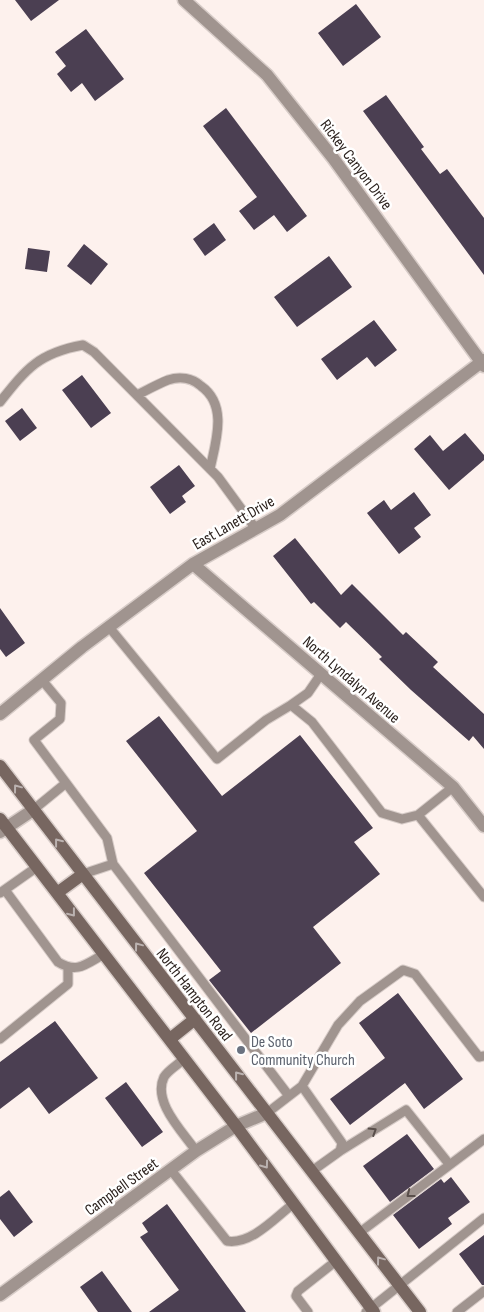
<svg xmlns="http://www.w3.org/2000/svg" width="484" height="1312" font-family="'Sofia Sans Condensed',sans-serif">
<style>
.building{fill:#4b3f52}
.lines{fill:none;stroke-linecap:round;stroke-linejoin:round}
.lane-casing{stroke:#d7ccc8;stroke-width:11}
.street-casing{stroke:#d7ccc8;stroke-width:15}
.secondary-casing{stroke:#d7ccc8;stroke-width:15}
.lane{stroke:#a0948f;stroke-width:9}
.street{stroke:#a0948f;stroke-width:12}
.secondary{stroke:#776660;stroke-width:12}
.oneway{stroke:#bbb2b0}
.oneway2{stroke:#5a4f4b}
.worship-dot{fill:#6b7280;stroke:#fff;stroke-width:2}
.labels{text-anchor:middle;stroke-width:5;stroke-linejoin:round;paint-order:stroke}
.street-label{font-size:16px;fill:#2b211d;stroke:#fff}
.worship-label{font-size:16px;fill:#5b616d;stroke:#fff;text-anchor:start}
</style>
<rect width="100%" height="100%" fill="#fdf1ed"/>
<path class="building" d="M15,0H59L31,21Z
M356,4L381,37L343,66L318,33Z
M86,29L124,79L95,101L82,83L71,92L57,74L66,66L55,52Z
M386,95L424,147L421,149L440,174L447,169L484,218V275L363,111Z
M226,108L307,216L287,232L274,215L254,230L239,211L257,197L203,126Z
M214,223L226,240L205,256L193,239Z
M84,244L108,264L91,285L67,266Z
M28,248L50,251L47,272L25,269Z
M329,256L352,287L297,327L274,297Z
M374,320L397,350L375,367L367,357L337,380L321,359Z
M82,375L111,413L91,428L62,390Z
M22,408L37,428L20,441L5,421Z
M465,433L484,455V460L449,490L414,449L430,435L443,451Z
M179,465L195,486L182,496L186,502L170,514L150,487Z
M414,492L431,515L414,528L421,537L399,554L367,513L384,500L391,510Z
M295,538L341,595L352,584L403,635L406,632L438,662L433,667L484,714V749L473,736L469,741L411,690L379,659L382,657L346,622L340,628L314,602L311,604L273,556Z
M0,608L25,643L6,657L0,649Z
M159,716L222,796L300,735L373,828L354,842L380,874L313,927L341,963L251,1033L209,980L221,971L144,873L197,831L126,741Z
M398,993L463,1079L424,1109L405,1083L350,1125L330,1099L385,1058L359,1023Z
M55,1021L98,1078L49,1114L29,1087L0,1109V1062Z
M126,1082L163,1132L142,1147L105,1098Z
M407,1134L434,1169L390,1202L363,1166Z
M451,1177L470,1202L448,1218L452,1224L419,1249L393,1215L441,1179L444,1183Z
M9,1190L33,1222L14,1237L0,1219V1197Z
M167,1204L246,1312H149L179,1290L140,1237L148,1232L142,1223Z
M484,1235V1285H482L459,1254Z
M102,1271L132,1312H98L80,1287Z"/>
<g class="lines">
<g class="lane-casing">
<path id="lane" d="M137,395C147,390 158,384 168,380C180,376 192,378 201,386C228,405 216,441 210,469
M0,402C27,368 39,353 83,345L94,352L218,477L256,529
M109,627L217,759L266,720L291,705
M321,674L308,693L291,705L312,722L382,813L402,819L418,815
M42,680L61,703L60,719L34,740L107,838L113,864
M453,787L418,815L484,897
M33,810L66,783
M83,874L113,864L289,1096
M5,890L58,962C77,974 86,964 104,954
M0,893L37,867
M0,1039L68,984V968
M185,1058C179,1064 168,1070 164,1077C152,1102 183,1132 196,1151
M302,1086L338,1025L360,1001L403,970L415,974L479,1057L484,1056
M267,1113L302,1086L342,1143L340,1151L312,1171
M340,1151L406,1110L449,1164
M171,1170L227,1241C251,1245 275,1218 293,1204
M359,1233L484,1139
M308,1312L296,1296L298,1291L336,1261
M366,1312L484,1218
M457,1312L484,1291"/>
</g>
<g class="street-casing">
<path id="street" d="M184,0L267,75L333,158L484,366
M193,564L453,787L484,826
M0,714L82,647L193,564L280,515L484,360
M0,832L33,810
M0,1295L196,1151L236,1126L267,1113"/>
</g>
<g class="secondary-casing">
<path id="secondary" d="M0,766L420,1312
M0,819L236,1126L374,1312
M57,893L83,874
M170,1039L195,1019"/>
</g>
<use href="#lane" class="lane"/>
<use href="#street" class="street"/>
<use href="#secondary" class="secondary"/>
</g>
<defs><path id="oneway-chevron" d="M-2-3.5L2.5 0L-2 3.5" fill="none" stroke-width="1.6" stroke-linecap="round" stroke-linejoin="round" transform="scale(1.25)"/></defs>
<g class="oneway">
<use href="#oneway-chevron" transform="translate(17 788) rotate(-127)"/>
<use href="#oneway-chevron" transform="translate(58 842) rotate(-128)"/>
<use href="#oneway-chevron" transform="translate(72 913) rotate(52)"/>
<use href="#oneway-chevron" transform="translate(138 946) rotate(-127)"/>
<use href="#oneway-chevron" transform="translate(238 1075) rotate(-128)"/>
<use href="#oneway-chevron" transform="translate(265 1165) rotate(54)"/>
<use href="#oneway-chevron" transform="translate(380 1260) rotate(-127)"/>
</g>
<g class="oneway2">
<use href="#oneway-chevron" transform="translate(373 1131) rotate(-32)"/>
<use href="#oneway-chevron" transform="translate(410 1194) rotate(142)"/>
</g>
<circle class="worship-dot" cx="241" cy="1050" r="5"/>
<g class="labels">
<g class="street-label">
<text transform="translate(357 164) rotate(53)" y="6">Rickey Canyon Drive</text>
<text transform="translate(233 522) rotate(-30)" y="6">East Lanett Drive</text>
<text transform="translate(352 679) rotate(41)" y="6">North Lyndalyn Avenue</text>
<text transform="translate(195 994) rotate(52)" y="6">North Hampton Road</text>
<text transform="translate(121 1186) rotate(-36)" y="6">Campbell Street</text>
</g>
<g class="worship-label">
<text x="251" y="1047">De Soto<tspan x="251" dy="18">Community Church</tspan></text>
</g>
</g>
</svg>
